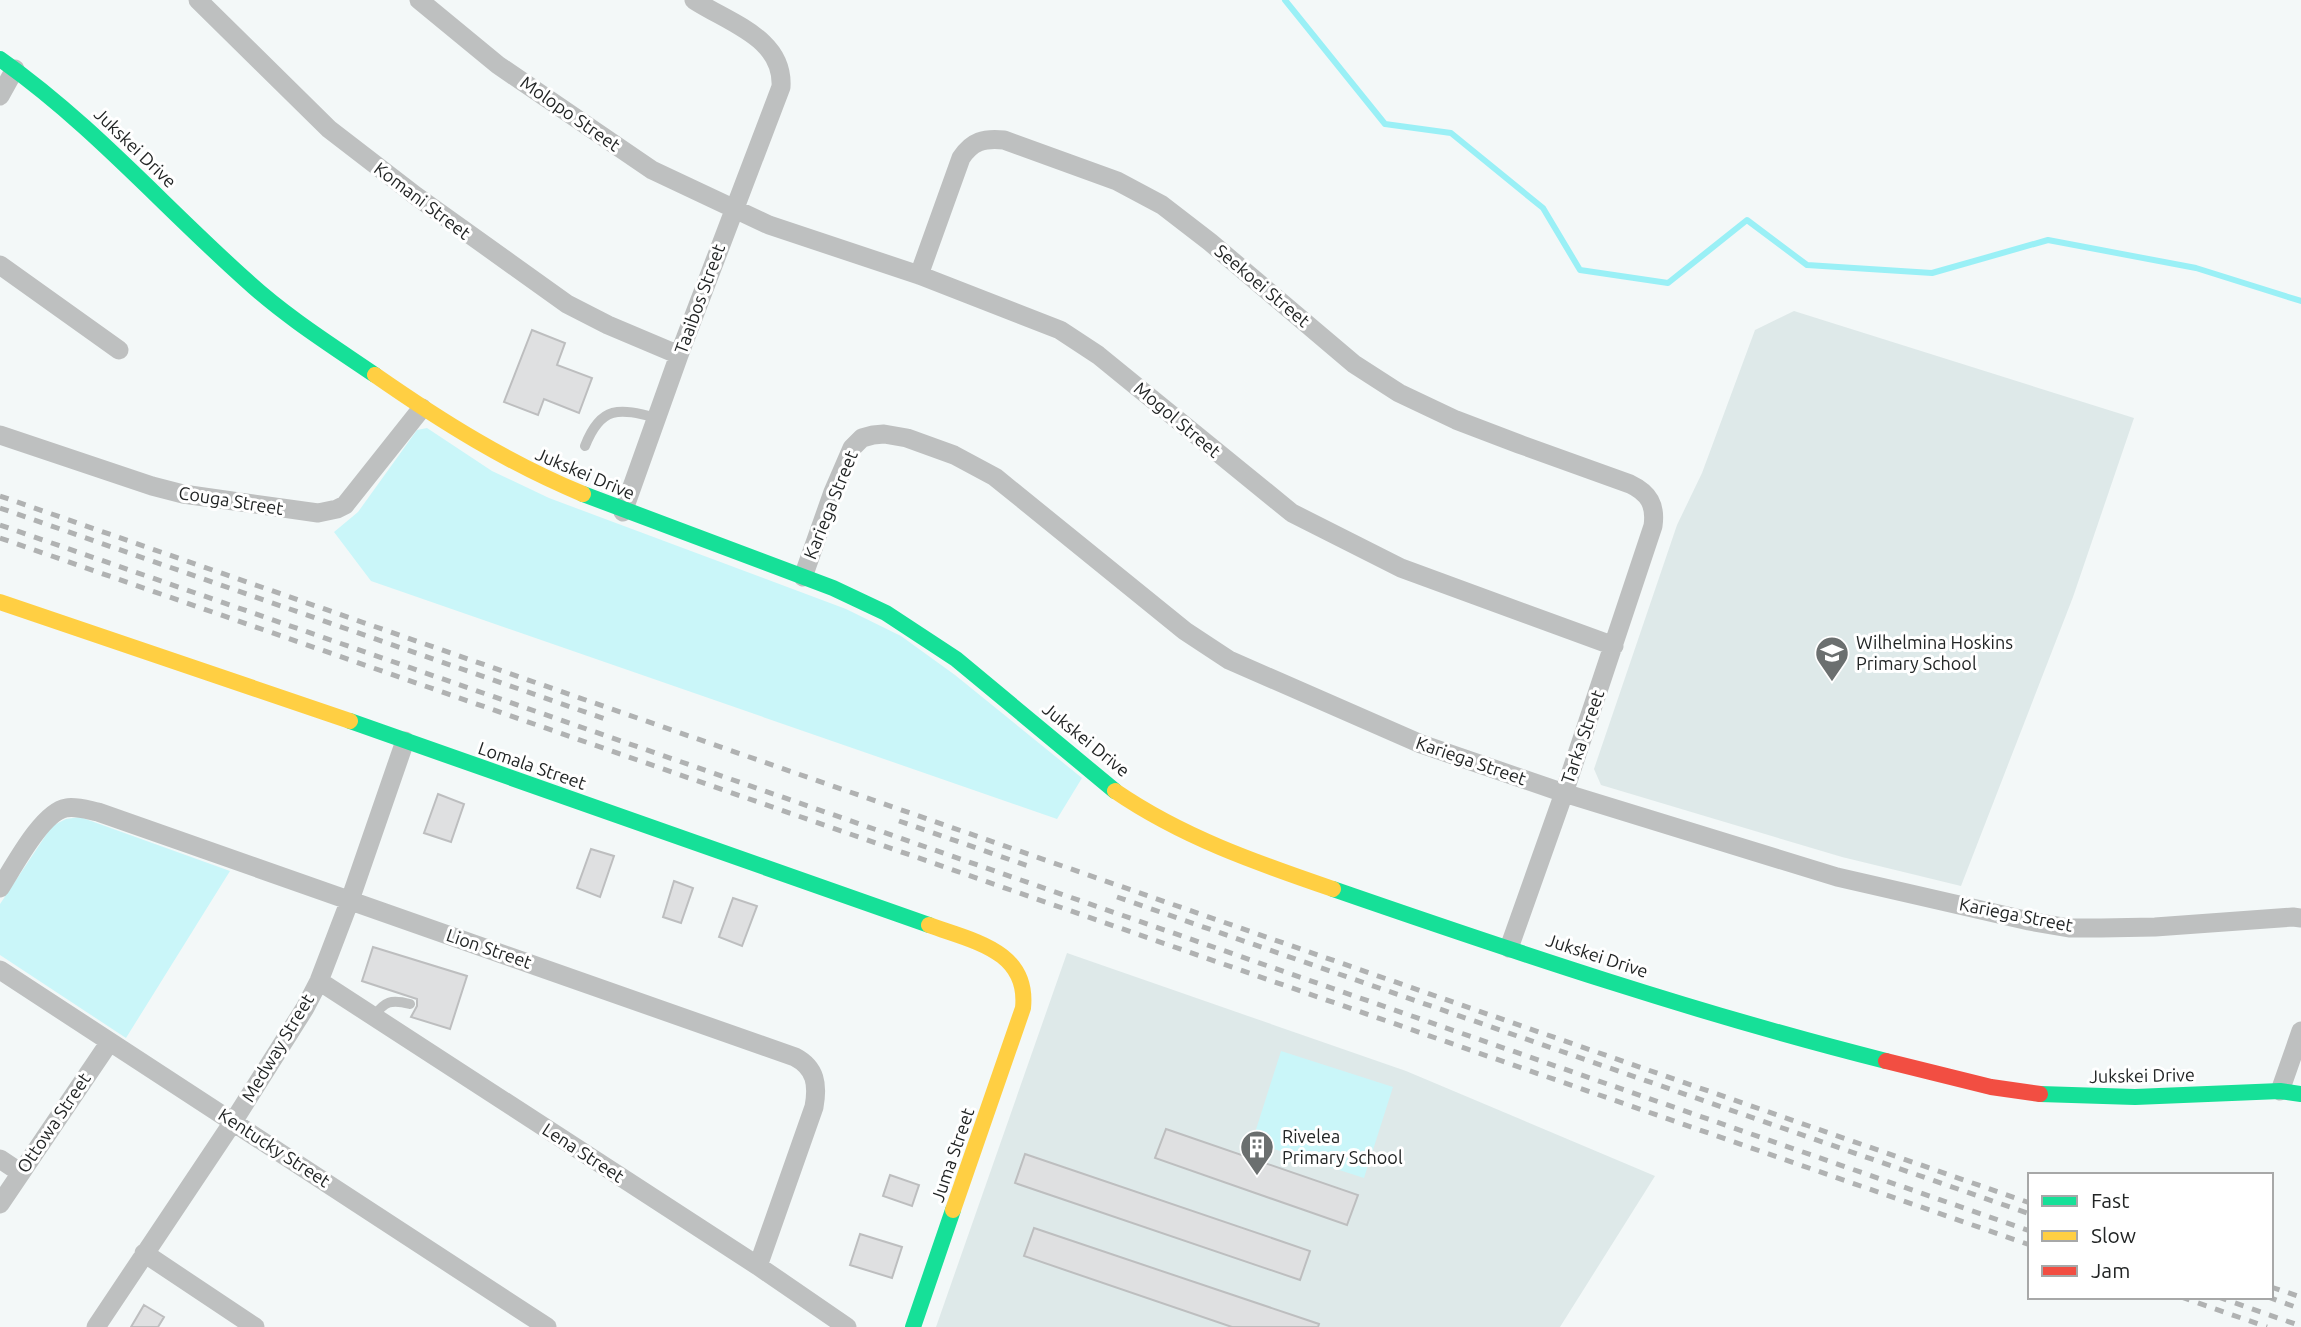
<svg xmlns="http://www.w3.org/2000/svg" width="2301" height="1327" font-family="Ubuntu,sans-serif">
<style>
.built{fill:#dee9e9}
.green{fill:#caf6f9}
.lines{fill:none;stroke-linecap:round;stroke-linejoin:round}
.stream{stroke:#9af0f6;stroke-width:6}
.building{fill:#dfe0e1;stroke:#bdbebf;stroke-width:2}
.lane{stroke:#bec0c0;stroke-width:10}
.street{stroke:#bec0c0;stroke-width:19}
.fast{stroke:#16e098;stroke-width:16}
.slow{stroke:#ffcf43;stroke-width:16}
.jam{stroke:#f24e42;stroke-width:16}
.rail{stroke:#b0b2b2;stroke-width:5;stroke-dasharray:9 9;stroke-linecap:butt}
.labels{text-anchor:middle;stroke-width:6;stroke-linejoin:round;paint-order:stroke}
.street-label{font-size:18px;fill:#222525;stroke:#fff}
.poi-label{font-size:18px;fill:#222525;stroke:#fff;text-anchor:start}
</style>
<rect width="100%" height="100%" fill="#f3f8f8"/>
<path class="built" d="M1794,311L2134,418L2073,597L1961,886L1842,857L1601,785L1594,769L1677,525L1702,473L1755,330Z
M1067,953L1406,1071L1655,1176L1560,1327H936Z"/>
<path class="green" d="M427,428L492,471L549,498L846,609L901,636L955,675L1082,778L1057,819L371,581L334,532L358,512L417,430Z
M80,817L230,871L126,1038L0,955V904L52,826L66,819Z
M1281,1051L1393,1087L1364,1178L1252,1142Z"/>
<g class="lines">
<path class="stream" d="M1285,0L1385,124L1451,133L1543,208L1580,270L1668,283L1747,220L1807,265L1932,273L2048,240L2196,268L2301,301"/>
</g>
<path class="building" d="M532,330L565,343L557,365L592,378L579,413L544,399L538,415L504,402Z
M438,794L464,804L451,842L424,833Z
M591,849L614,856L600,897L577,888Z
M674,881L693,888L681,923L663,917Z
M733,898L757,906L742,946L719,937Z
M373,947L467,976L450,1029L411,1017L417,1006V999L362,981Z
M1166,1129L1358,1195L1347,1225L1155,1158Z
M1025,1154L1310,1251L1300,1280L1015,1183Z
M890,1175L919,1185L912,1206L883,1196Z
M1034,1228L1319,1324L1318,1327H1232L1024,1256Z
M860,1234L902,1247L892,1278L850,1265Z
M144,1305L164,1317L158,1327H131Z"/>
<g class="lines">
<path class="lane" d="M585,446C601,405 619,408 657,418
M373,1017C385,1001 391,999 410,1004"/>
<path class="street" d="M198,0L329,129L416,196L567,304L608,325L679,355
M419,0L498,65L652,170L769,225L919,275L1060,330L1098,355L1292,513L1401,568L1614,646
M0,96L15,69
M0,265L119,350
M919,275L961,158C972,141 984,138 1004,140L1117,181L1162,205L1210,242L1354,364L1399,393L1456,420L1519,444L1630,484C1649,493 1656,505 1653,526L1564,793L1509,948
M0,435L152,486L183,494L318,513L337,509L345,505L422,408
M623,512L679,355L781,87C784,38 729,23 694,0
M803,577L833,492L852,448L862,438L873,435L884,434L907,438L954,455L995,477L1185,631L1229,660L1421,744L1564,793L1837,877L2029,921L2069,928H2101L2155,927L2293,917L2301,918
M0,888C13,868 42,812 66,808C76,806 88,810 98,812L795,1057C816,1068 818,1085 814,1107L758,1266
M0,970L547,1327
M319,981L758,1266L847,1327
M2280,1091L2301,1031
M0,1159L21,1173
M0,1204L109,1043
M144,1253L255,1327
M96,1327L233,1122L305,1008L319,981L350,900L405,741"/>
<path class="fast" d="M0,59C91,123 163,206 246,280C285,316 331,345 375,375
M583,494L833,588L886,613L956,659L1115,791
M350,721L929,925
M1333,889C1515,952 1699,1014 1886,1061
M2040,1094L2135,1097L2280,1091L2301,1094
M913,1327L953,1210"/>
<path class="slow" d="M375,375C441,421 508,463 583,494
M0,602L350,721
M1115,791C1182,837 1257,863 1333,889
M929,925C972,941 1029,950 1023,1008L953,1210"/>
<path class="jam" d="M1886,1061L1991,1087L2040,1094"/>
<path class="rail" d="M0,496L2030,1203
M0,508L608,720
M0,525L2030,1231
M0,538L2030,1245
M899,821L1031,867
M1117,897L2030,1214
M2271,1287L2301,1297
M2181,1297L2267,1327
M2218,1297L2301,1326
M2268,1297L2301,1309"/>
</g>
<defs>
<g id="school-pin" transform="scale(1.75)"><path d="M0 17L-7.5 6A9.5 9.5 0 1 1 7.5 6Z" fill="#6b6f6f" stroke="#fff"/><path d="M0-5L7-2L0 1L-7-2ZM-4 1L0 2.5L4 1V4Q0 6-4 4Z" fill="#fff"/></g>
<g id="building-pin" transform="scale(1.75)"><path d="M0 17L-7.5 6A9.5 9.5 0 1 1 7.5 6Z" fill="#6b6f6f" stroke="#fff"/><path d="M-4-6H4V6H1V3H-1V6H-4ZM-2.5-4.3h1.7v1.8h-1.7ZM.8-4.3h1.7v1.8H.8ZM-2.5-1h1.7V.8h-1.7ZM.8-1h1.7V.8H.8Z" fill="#fff"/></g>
</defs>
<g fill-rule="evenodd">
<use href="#school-pin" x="1832" y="653"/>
<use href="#building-pin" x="1257" y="1147"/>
</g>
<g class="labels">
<g class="street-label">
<text transform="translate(570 114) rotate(35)" y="6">Molopo Street</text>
<text transform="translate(135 148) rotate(44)" y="6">Jukskei Drive</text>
<text transform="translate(422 201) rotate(37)" y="6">Komani Street</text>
<text transform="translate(1262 286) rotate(40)" y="6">Seekoei Street</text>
<text transform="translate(700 299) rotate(-70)" y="6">Taaibos Street</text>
<text transform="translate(1177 420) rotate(40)" y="6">Mogol Street</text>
<text transform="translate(585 474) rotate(23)" y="6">Jukskei Drive</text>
<text transform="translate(231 501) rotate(9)" y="6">Couga Street</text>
<text transform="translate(831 505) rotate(-68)" y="6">Kariega Street</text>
<text transform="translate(1583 737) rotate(-71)" y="6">Tarka Street</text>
<text transform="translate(1086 740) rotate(39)" y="6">Jukskei Drive</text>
<text transform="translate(1471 761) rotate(19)" y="6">Kariega Street</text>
<text transform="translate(532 766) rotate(19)" y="6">Lomala Street</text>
<text transform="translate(2016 915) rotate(11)" y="6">Kariega Street</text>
<text transform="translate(489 949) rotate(19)" y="6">Lion Street</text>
<text transform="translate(1597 956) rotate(18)" y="6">Jukskei Drive</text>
<text transform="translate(278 1048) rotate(-59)" y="6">Medway Street</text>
<text transform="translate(2142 1076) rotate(-1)" y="6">Jukskei Drive</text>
<text transform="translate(54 1123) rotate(-56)" y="6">Ottowa Street</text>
<text transform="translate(274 1148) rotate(33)" y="6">Kentucky Street</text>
<text transform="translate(583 1153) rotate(33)" y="6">Lena Street</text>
<text transform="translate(953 1155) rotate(-71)" y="6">Juma Street</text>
</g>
<g class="poi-label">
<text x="1856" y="649">Wilhelmina Hoskins<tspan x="1856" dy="21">Primary School</tspan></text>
<text x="1282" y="1143">Rivelea<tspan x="1282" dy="21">Primary School</tspan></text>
</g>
</g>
<rect x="2028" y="1173" width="245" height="126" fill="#ffffff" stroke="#a7a8a8" stroke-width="2"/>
<rect x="2042" y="1196" width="35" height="10" fill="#16e098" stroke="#a7a8a8" stroke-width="2"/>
<text x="2091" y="1208" font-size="21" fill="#222525">Fast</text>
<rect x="2042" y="1231" width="35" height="10" fill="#ffcf43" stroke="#a7a8a8" stroke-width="2"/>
<text x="2091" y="1243" font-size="21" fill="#222525">Slow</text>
<rect x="2042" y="1266" width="35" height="10" fill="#f24e42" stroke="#a7a8a8" stroke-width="2"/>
<text x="2091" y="1278" font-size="21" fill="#222525">Jam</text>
</svg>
